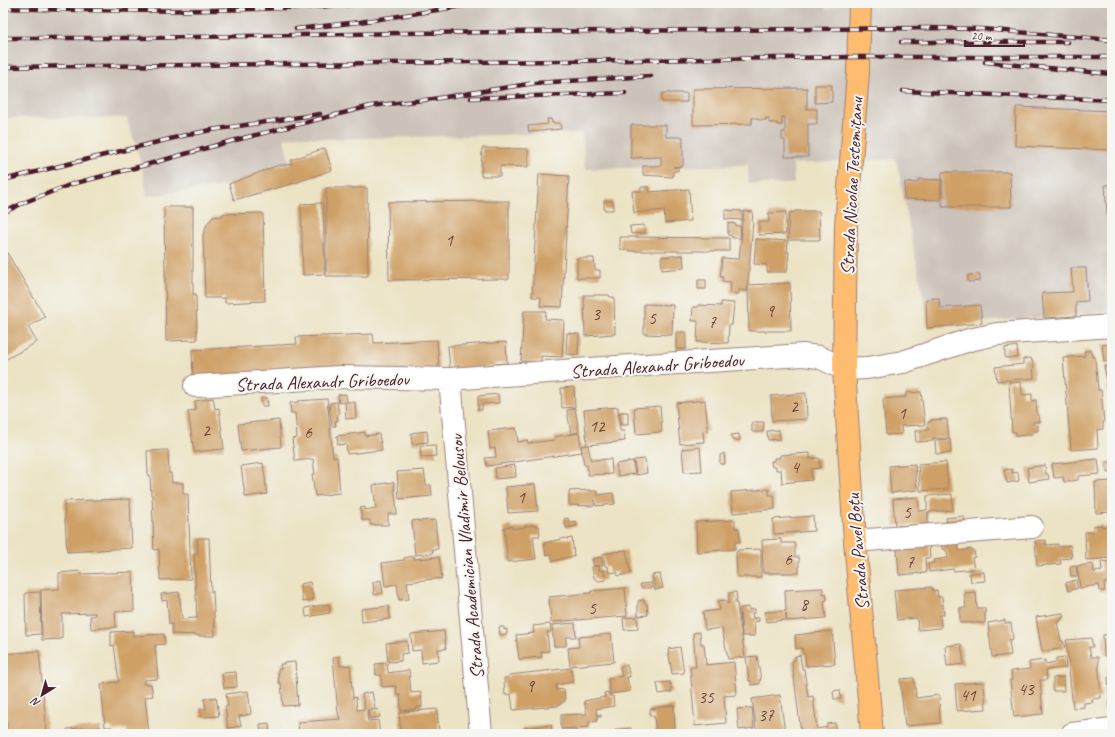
<svg xmlns="http://www.w3.org/2000/svg" width="1115" height="737" font-family="Caveat,sans-serif">
<style>
.industrial{fill:#ccc2b9}
.building{fill:#cfa066}
.lines{fill:none;stroke-linecap:round;stroke-linejoin:round}
.minor-casing{stroke:#9b8178;stroke-width:24}
.major-casing{stroke:#9b8178;stroke-width:24}
.minor{stroke:#fff;stroke-width:22}
.major{stroke:#fdbc70;stroke-width:22}
.rail-casing{stroke:#4a1f2b;stroke-width:4.5}
.rail{stroke:#f6f6f2;stroke-width:3;stroke-dasharray:9;stroke-linecap:butt}
.labels{text-anchor:middle;stroke-width:4;stroke-linejoin:round;paint-order:stroke}
.number-label{font-size:17px;fill:#6b3f3a}
.street-label{font-size:19px;fill:#4a1f2b;stroke:#f6f6f2}
</style>
<rect width="100%" height="100%" fill="#f6f6f2"/>
<filter id="ink" filterUnits="userSpaceOnUse"><feTurbulence type="fractalNoise" baseFrequency=".025" numOctaves="2"/><feDisplacementMap in="SourceGraphic" scale="8" xChannelSelector="R" yChannelSelector="G"/><feConvolveMatrix kernelMatrix="1 2 1 2 8 2 1 2 1" color-interpolation-filters="sRGB"/></filter>
<filter id="wash" filterUnits="userSpaceOnUse"><feTurbulence type="fractalNoise" baseFrequency=".012" numOctaves="4" result="noise"/><feDisplacementMap in="SourceGraphic" scale="16" xChannelSelector="R" yChannelSelector="G"/><feGaussianBlur stdDeviation="0.9" result="paint"/><feColorMatrix in="noise" values="0 0 0 0 0 0 0 0 0 0 0 0 0 0 0 0 0 1.4 0 .05"/><feComposite in="paint" operator="in"/></filter>
<g filter="url(#wash)">
<rect width="100%" height="100%" fill="#ece3c5"/>
<path class="industrial" d="M3,3H826V10L841,3H1112V312L929,326L896,159L793,164L794,184H749L748,165L585,169L582,133L327,139L299,136L284,139L293,177L147,196L142,166L127,118H8L3,119Z"/>
<g id="blocks">
<path class="building" d="M815,85H832V102L815,103Z
M807,88V109H817V124H808V157H785V140H782V132H785V117H782V125H777V123H769V118H766V120H758V118H752V124L693,125V89Z
M662,93H687V102H662Z
M1016,107L1112,111V150L1015,146Z
M547,119H551L552,123H560L561,129L529,132L528,126L548,124Z
M631,125H666V137H683V166L673,167H678V171H673V177L643,175V166H661V157L631,158Z
M325,148L332,170L298,182L234,200L229,184L276,166L292,164L291,160Z
M482,148L528,149V167L500,166V176H481Z
M942,172H1010L1011,207H942Z
M539,174L569,176L562,307L540,306L541,297H532Z
M918,179L941,180L940,200L904,199L905,182L918,183Z
M1105,185H1112V260H1110Z
M641,187H649V192L689,189L691,221L665,223L664,210L634,213L632,191H641Z
M326,188H367L368,276H326Z
M509,201V279L389,280L388,202Z
M604,201H613V210H604Z
M323,203L325,274L303,275L301,204Z
M164,207H193V294H196L197,340L166,341Z
M725,210L742,211V220L725,219Z
M744,211L753,212L752,222H753L747,291L739,290V294L730,293L731,282L722,281L723,277H720L722,258L739,259L742,232H741L742,221H743Z
M795,211H819L820,240H788L789,213L795,212Z
M786,212V234L759,235V222H769V213Z
M263,213L265,301L225,303V298H205L203,235L207,224L213,217L222,216V214Z
M728,223L736,224V226H740L741,238H732V236L728,235Z
M644,225L645,233L631,234L630,226Z
M620,237L729,238V251H629V250L620,249Z
M756,239L788,241L787,252H789L787,272H767V265L754,264Z
M6,251L45,317L28,327L37,342L3,361V253Z
M683,255L684,268L662,270L661,257Z
M577,258H594L595,270H600V278H577Z
M1071,268H1086L1088,301L1076,302V316L1044,318L1042,293L1073,292Z
M980,274V281L968,282V275Z
M698,280H706V289H698Z
M790,283L791,331H749L748,285Z
M584,295H609L610,297H614L615,334L585,336Z
M939,298L940,308L980,305L982,323L927,328L926,299Z
M721,302L734,303L732,325H729L728,343L697,342L698,321H692L693,307H698V305L721,306Z
M644,304L673,305L672,335L644,334Z
M524,311H546L545,319L564,320L562,357L541,356V362L521,361Z
M676,332H686V349H676Z
M567,333L579,334L578,355L566,354Z
M373,334L374,343L437,340L439,369L193,381L192,350L297,344L296,337Z
M506,342L507,363L494,364L495,367L450,369L448,346Z
M1111,344L1112,361L1104,362L1102,345Z
M1017,346L1018,357L1005,358V348Z
M1084,351H1091L1092,357H1095L1098,390H1101L1104,423H1103V429L1097,430L1098,448L1071,450L1063,358L1085,356Z
M1031,358L1032,361H1033L1034,378L997,381L995,367L1023,364V359Z
M1104,366H1112V402H1109L1107,386L1108,385Z
M1009,382H1021L1022,395L1032,394V401L1036,400L1037,415H1039L1040,422H1033V425H1038V431H1033V434H1028V435L1016,436V432H1012Z
M574,387L575,407L562,408L561,388Z
M921,392L925,425L901,426L902,434L886,435L883,399L906,397V393Z
M806,393L807,419L772,421L771,396Z
M346,394L347,402H355L356,418L346,419L345,402L339,403L338,395Z
M498,394L499,403L482,404V410H478V396Z
M213,398L215,409L219,408L224,449L194,452L188,411L196,410L195,401Z
M261,398H267L268,406H262Z
M327,399L333,457H337L340,493L315,496L312,474H315L313,459L295,461L292,439L297,438L295,413H291L290,403L298,402V401Z
M705,400L708,431L703,432L704,442L680,444L676,403Z
M337,402L339,414H337L338,421H335L336,426H332L329,406H330V403Z
M660,406L662,432L636,434L634,408Z
M618,407L620,431H624L625,441L588,445L591,460L611,459L612,474L588,475L587,465H584L581,446L587,445L584,410Z
M575,408L579,432L571,434L567,410Z
M620,412H628V425H621Z
M947,419L949,438H933V441L916,442L915,431L928,430V422H931V420Z
M279,420L281,447L241,451L238,424Z
M752,422H764L763,432H752Z
M516,428L518,442L527,440L528,443L555,440L554,437L579,433L582,452L487,466L485,458L496,457L495,448L490,449L488,431Z
M779,430L780,439L768,440L767,431Z
M427,431L428,442L412,444L411,433Z
M365,432V436L379,434L382,450L347,454L346,444L338,445L337,436Z
M739,434L740,440H732L731,435Z
M950,439L951,453L936,454L935,440Z
M435,445L436,456L421,457L420,446Z
M700,447L702,471L684,472L682,449Z
M168,450L169,473H171L172,483H183V494H188L191,579L160,580L159,549L154,550L152,495H151L150,475H148L147,451Z
M724,453L725,464H720V455Z
M810,453V459L819,458L820,468L811,469L812,480L782,483L781,470H776V467H772L771,461H774V458H780V455Z
M645,459L647,473L636,475L634,460Z
M1098,459L1100,474L1078,476V480L1064,482L1063,477L1054,478L1052,464Z
M633,461L635,474L618,476L616,464Z
M946,462L948,489L920,491L918,464Z
M1106,462H1112V471L1107,472Z
M263,463L267,494L245,497L241,466Z
M915,464L917,490L891,493L889,466Z
M515,465L516,477L496,479L495,468Z
M1045,465L1046,474H1048L1049,479L1029,482L1027,468Z
M1012,469V473L1018,472L1019,481L1007,483L1004,470Z
M424,470L426,485H431L432,496L399,499L397,472Z
M1112,481V512L1096,513L1095,482Z
M394,482L397,514H388V525H370V520H362L360,508L365,507V510L376,508L373,485Z
M535,484L538,511L508,513L506,487Z
M769,489V495H774L775,509L733,513L731,492Z
M591,490V491H597L598,495L613,493L615,504L596,506L595,500H594V506L569,505V491Z
M952,494L953,510L928,512V524L895,526L893,499L918,497L919,511L927,510V496Z
M130,499L132,548L67,552L64,501Z
M813,516L814,531L774,534L773,519Z
M964,516L965,526L947,528L946,518Z
M568,518L569,522L576,521L577,526L566,528L564,519Z
M418,520V521L435,520L438,549L432,550L433,553L415,555L412,521Z
M735,520V528H739L740,542H735V549L697,552L696,522Z
M534,525V526H539L540,536H533L536,559L508,562L504,527L512,526V529L525,527V526Z
M1102,525V527L1112,526V558L1086,560L1085,532H1093V526Z
M957,536L959,551L971,549L972,551H974L975,557L972,558L974,569L954,571L953,569L929,572L928,564L934,563V560L948,558L947,551H946L945,549H942L941,543Z
M197,538H209L211,592L213,591L215,636H198V635L172,634V624H169L167,600L162,601L161,594L179,592L182,619L197,618L194,554H198Z
M566,538V539L572,538L574,556L553,561L551,554L546,555L544,543Z
M781,539V543H795V557H799V573H763L762,540Z
M1046,540V545L1058,544V547L1070,545L1072,558L1060,559L1061,564L1037,566L1035,541Z
M929,542L930,558H925L926,573L899,575L897,549L922,547V543Z
M761,549V577H737L736,552H738V550Z
M626,550L631,573L618,576L617,572L609,573L608,566H605L603,554Z
M414,556V559L439,557L442,578L407,582L409,599L399,600L397,584L385,586L382,563L404,560V558Z
M601,557L603,565L594,566L592,559Z
M1101,561L1112,562V567H1111L1112,582L1104,583L1105,591H1100L1099,585L1080,588L1077,566L1093,564L1094,572L1102,571Z
M594,566H599L600,571L604,570L606,580L599,581L594,578L592,567Z
M1076,566L1077,576H1071L1070,567Z
M80,571L81,574L133,572L134,611L115,612L116,627L91,629L90,616H95V613L62,614V639L42,640L41,590L59,589V573Z
M984,572L985,581L971,582L970,573Z
M660,574L663,588L655,590L652,575Z
M381,580L383,593L374,595L373,582Z
M1076,580L1078,588L1068,591L1066,583Z
M310,582L313,600L303,602L300,584Z
M652,583V588H641L640,584Z
M932,587L933,591L937,590L938,597H942L944,615H940L941,628L918,630L917,618L897,620L894,590Z
M625,588L627,616L551,622L549,597L591,593V591Z
M823,588V594L826,593L827,600L824,601L826,618L787,621L786,613V620L766,622L765,612L786,611L785,590Z
M40,592L41,634L26,635L25,593Z
M736,592L737,600H735V603H737L745,657L728,659L722,628L705,630L703,612L720,610L718,601L726,600L727,604L729,603V593Z
M976,592L977,608H985V623H960V608H966L964,593Z
M644,600V603L647,604L648,615L638,616V601Z
M329,604L330,613L306,617L305,608Z
M389,606L390,619L362,622L361,609Z
M749,607V610L755,609V613H752L753,618H759V621L754,622L755,636H742L740,608Z
M1063,613L1064,617L1061,618V621L1057,622L1061,641H1063L1065,648L1042,652L1036,617Z
M637,617L638,629L624,630L623,618Z
M1005,620V623H1011L1013,639L1009,640L1011,655L992,657L988,623Z
M575,623L576,637H566V646H554L552,625Z
M550,624L551,632H547L549,651L541,652L542,657L519,659L516,635L534,633L533,626Z
M499,627H504V630L507,629V634L500,635Z
M133,631V636L164,634L165,644L155,645L158,679L144,680V682L143,683V684H151L153,696L145,697L149,734H127V729L113,731L112,727H105L101,684L119,682L114,645L111,646V632Z
M444,631L446,649H438L439,661L422,663L421,650L412,651L411,634Z
M832,631L835,664L806,666L805,654H803L802,648L796,649L795,635Z
M700,632L701,644H704L706,665L734,662L737,695L724,696L726,723L695,726L690,667H696L693,633Z
M611,634L614,662L570,666L568,648L579,647L578,637Z
M1112,634V710H1110L1108,677H1110L1109,655L1104,656L1103,635Z
M1091,638L1093,647H1089L1091,657H1098L1101,698L1092,699L1093,702L1084,703V707L1073,708L1066,640Z
M407,641L408,653L401,654V661L388,662L386,643Z
M961,644L964,664L947,666L945,646Z
M680,647L684,673L672,674L668,649Z
M39,651L47,734H8L3,680V654Z
M800,655L802,669H804L808,697L813,696L817,729L827,727V724L835,723L836,733L817,734V732L801,733L792,661L795,660V656Z
M339,656L340,666L350,665L353,698L356,697L357,710L365,709L362,694L372,692L375,708L367,710L368,721L378,720L380,734H299L298,722L340,719L338,713L333,658Z
M757,656L761,680H759L760,684L751,685V681H749L746,657Z
M1065,657L1066,668L1046,670L1047,680H1040L1043,714L1014,717L1010,680H1012L1011,671L1030,669L1029,662L1045,660V664L1056,662V658Z
M295,662L298,705L283,706L281,683H279L278,669H281L280,664H284L283,663Z
M387,663L388,673L409,670L411,693L421,692L422,707H417V709L401,711L400,695H397L396,686L382,687L381,675H376L375,664Z
M627,665L630,677H627L630,691L610,694L608,679L622,676L620,667Z
M571,668L573,682L556,685L557,690L564,689L565,701L557,706L513,710L511,694L505,695L504,678H509V675Z
M236,672L237,687L224,688L222,673Z
M1063,677L1064,691H1053V678Z
M914,678L916,698L939,695L940,723L905,726L900,679Z
M670,682L672,692L659,694L657,683Z
M984,682L986,709L957,711L955,684Z
M840,690L841,699H834L833,691Z
M248,691L251,714L239,716L241,726L228,728L225,706H228L226,694Z
M608,692L609,696H613L614,706L596,709L597,715H601V717H597V721L589,722V727L561,729V715L587,714L584,701L605,697L604,693Z
M780,695L785,734H757L752,699Z
M216,697L219,716L201,717L200,709H206L204,699Z
M674,705L675,734H656L654,716H650V709Z
M752,708L754,728L739,730L737,709Z
M378,709L380,717L370,719L368,711Z
M437,709L439,734H401L399,713H404V712Z
M269,723L270,734H261L260,724Z
M551,725L552,732L576,730L577,734H523V728Z
M101,727V734H68L67,729Z
M631,728L632,734H616V729Z"/>
</g>
</g>
<g filter="url(#ink)">
<use href="#blocks" fill-opacity="0" stroke="#9b8178" stroke-width="1"/>
<g class="lines">
<g class="minor-casing">
<path id="minor" d="M450,379L481,734
M195,386L340,377L450,379L631,366L803,355L819,357L844,369L867,368L903,362L969,340L997,334L1112,326
M855,541L1032,527
M1072,734L1112,729"/>
</g>
<g class="major-casing">
<path id="major" d="M860,3L858,73L846,225L844,369L855,541L872,734"/>
</g>
<use href="#minor" class="minor"/>
<use href="#major" class="major"/>
<g class="rail-casing">
<path id="rail" d="M3,8C130,13 258,11 385,3
M296,29L360,22L482,3
M3,38H143L403,33L926,28L982,29L1112,40
M901,42H1068
M985,62L1111,74
M3,67L477,62L858,57H1112
M903,91L1112,100
M471,98L625,93
M3,180L182,136L211,130L320,114
M3,213L25,202L72,184L142,166L228,142L371,106L433,99L535,83L651,76"/>
</g>
<use href="#rail" class="rail"/>
</g>
</g>
<g class="labels">
<g class="number-label">
<text x="449" y="246">1</text>
<text x="770" y="317">9</text>
<text x="596" y="320">3</text>
<text x="652" y="324">5</text>
<text x="712" y="328">7</text>
<text x="794" y="412">2</text>
<text x="902" y="419">1</text>
<text x="597" y="432">12</text>
<text x="206" y="436">2</text>
<text x="308" y="438">6</text>
<text x="795" y="473">4</text>
<text x="521" y="503">1</text>
<text x="907" y="518">5</text>
<text x="788" y="565">6</text>
<text x="910" y="568">7</text>
<text x="804" y="610">8</text>
<text x="592" y="614">5</text>
<text x="530" y="692">9</text>
<text x="1026" y="695">43</text>
<text x="968" y="701">41</text>
<text x="706" y="703">35</text>
<text x="766" y="721">37</text>
</g>
<g class="street-label">
<text transform="translate(851 186) rotate(-87)" y="7">Strada Nicolae Testemițanu</text>
<text transform="translate(657 365) rotate(-4)" y="7">Strada Alexandr Griboedov</text>
<text transform="translate(322 381) rotate(-2)" y="7">Strada Alexandr Griboedov</text>
<text transform="translate(857 552) rotate(-95)" y="7">Strada Pavel Boțu</text>
<text transform="translate(466 557) rotate(-95)" y="7">Strada Academician Vladimir Belousov</text>
</g>
</g>
<rect width="1115" height="737" fill="none" stroke="#f6f6f2" stroke-width="16"/>
<g transform="translate(42 695) rotate(217)" stroke="#f6f6f2" stroke-width="3" paint-order="stroke">
<path d="M0-3L7 15L0 10L-7 15Z" fill="#4a1f2b"/>
<text y="-6" font-size="11" font-weight="bold" text-anchor="middle" fill="#4a1f2b">N</text>
</g>
<path d="M965 40v6h59v-6" fill="none" stroke="#4a1f2b" stroke-width="2"/>
<text x="971" y="40" font-size="12" fill="#4a1f2b" stroke="#f6f6f2" stroke-width="3" paint-order="stroke">20 m</text>
</svg>
